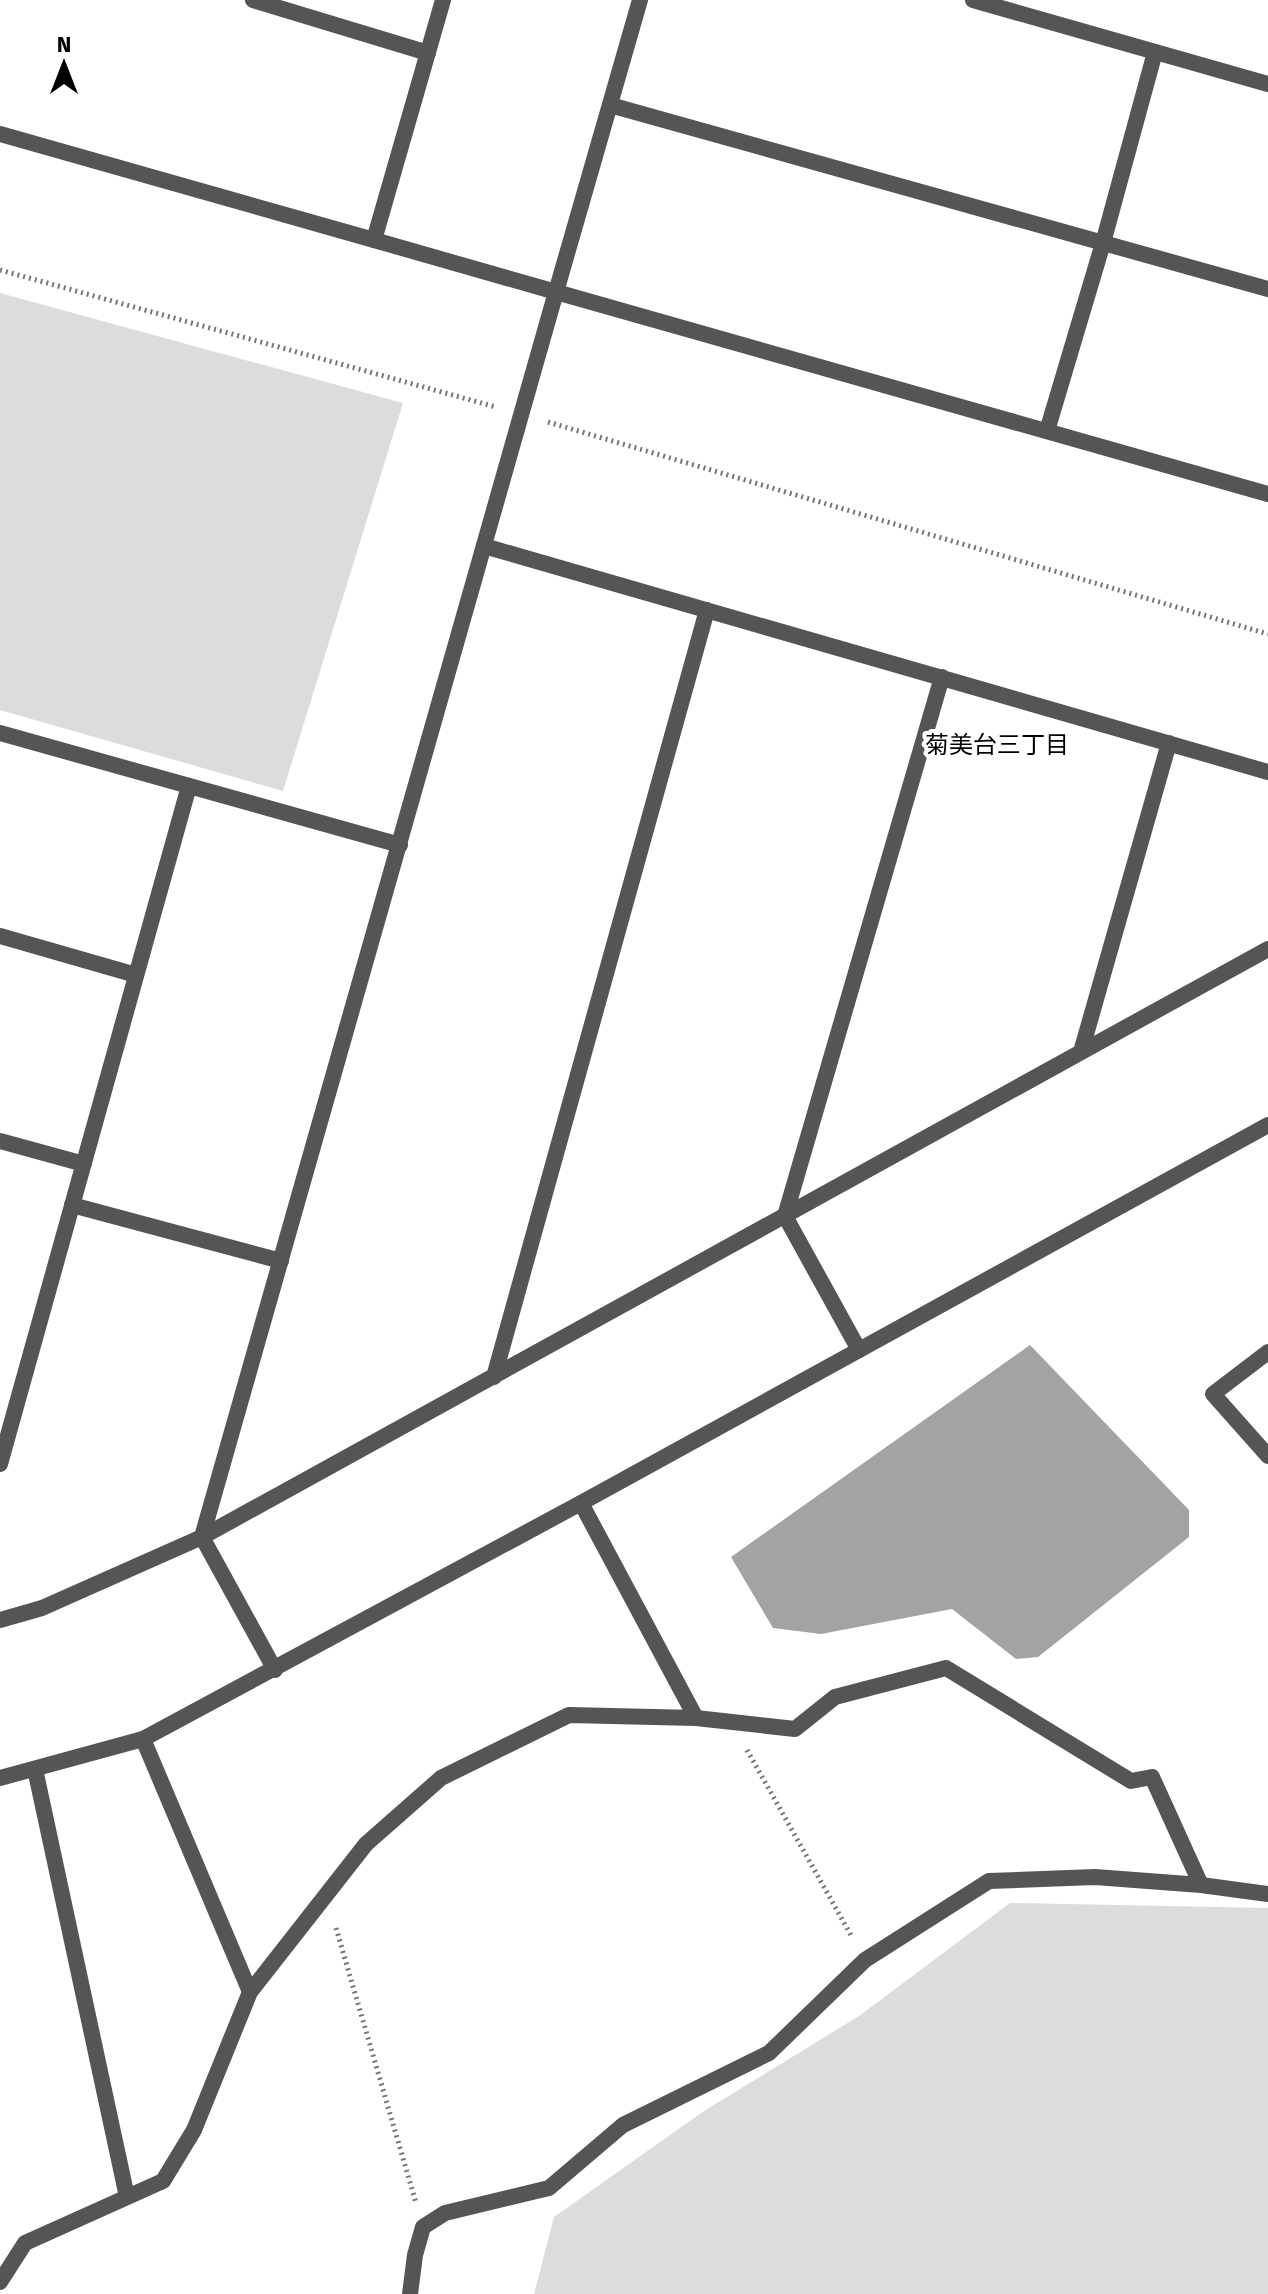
<svg xmlns="http://www.w3.org/2000/svg" width="1268" height="2294" font-family="'Fira Sans','Noto Sans JP',sans-serif">
<style>
.green{fill:#dcdcdc}
.water{fill:#a3a3a3}
.lines{fill:none;stroke-linecap:round;stroke-linejoin:round}
.path{stroke:#777;stroke-width:5;stroke-dasharray:2 4;stroke-linecap:butt}
.pedestrian{stroke:#555;stroke-width:16}
.minor{stroke:#555;stroke-width:16}
.tertiary{stroke:#555;stroke-width:16}
.labels{text-anchor:middle;stroke-width:8;stroke-linejoin:round;paint-order:stroke}
.neighbourhood-label{font-size:24px;fill:#000;stroke:#fff}
</style>
<rect width="100%" height="100%" fill="#fff"/>
<path class="green" d="M0,293L403,403L283,791L0,710Z
M1010,1903L1268,1908V2294H534L554,2217L704,2111L859,2016Z"/>
<path class="water" d="M1030,1345L1189,1510V1537L1038,1657L1016,1659L952,1609L821,1634L773,1628L731,1557Z"/>
<g class="lines">
<path class="path" d="M0,270L496,407
M548,422L1268,634
M747,1750L852,1937
M336,1928L416,2203"/>
<path class="pedestrian" d="M72,1205L281,1261"/>
<path class="minor" d="M253,0L428,53
M640,0L556,292L1268,494
M973,0L1268,84
M610,105L1268,289
M0,134L374,240
M1047,431L1103,243L1155,52
M484,546L1268,772
M0,733L400,845
M0,936L136,975
M1081,1052L1169,743
M0,1141L84,1164
M859,1350L785,1216L942,677
M1268,1352L1213,1394L1268,1456
M494,1377L707,610
M0,1464L189,786
M0,1620L42,1608L202,1537L1268,949
M696,1718L795,1729L835,1697L946,1668L1131,1781L1152,1777L1201,1885
M143,1739L250,1992
M35,1769L127,2197
M0,2282L25,2243L163,2181L194,2130L250,1992L366,1844L441,1778L569,1715L696,1718L581,1503
M410,2294L415,2255L423,2227L445,2213L549,2188L623,2125L769,2053L865,1960L989,1881L1095,1877L1201,1885L1268,1894"/>
<path class="tertiary" d="M275,1670L202,1537L556,292L374,240L443,0
M0,1778L143,1739L581,1503L1268,1125"/>
</g>
<g class="labels">
<g class="neighbourhood-label">
<text x="997" y="753">菊美台三丁目</text>
</g>
</g>
<g transform="translate(64 64)" stroke="#ffffff" stroke-width="6" paint-order="stroke">
<path d="M0-6L14 30L0 20L-14 30Z" fill="#000000"/>
<text y="-12" font-size="22" font-weight="bold" text-anchor="middle" fill="#000000">N</text>
</g>
</svg>
